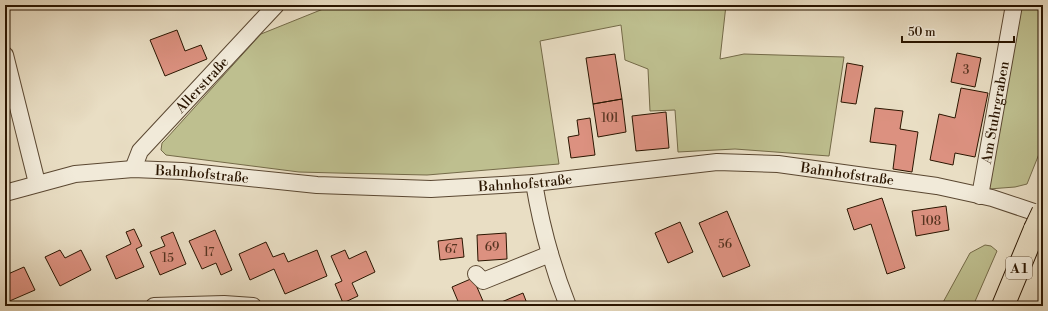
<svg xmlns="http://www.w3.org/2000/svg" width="1048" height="311" font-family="'Libre Bodoni',serif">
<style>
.green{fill:#bebf8f;stroke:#746a48}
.building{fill:#dc9180;stroke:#2a1500}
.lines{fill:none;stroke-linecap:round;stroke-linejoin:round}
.minor-casing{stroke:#5a4731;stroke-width:18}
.highway-casing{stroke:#2a1500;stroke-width:24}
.minor{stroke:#f1ead9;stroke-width:16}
.highway{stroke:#e9dec4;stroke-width:22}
.highway-bridge-casing{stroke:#2a1500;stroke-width:24;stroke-linecap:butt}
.highway-bridge{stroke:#e9dec4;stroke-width:22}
.labels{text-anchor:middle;stroke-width:4;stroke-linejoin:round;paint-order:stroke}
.number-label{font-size:12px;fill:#563420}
.shield{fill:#f1ead9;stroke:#665541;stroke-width:1}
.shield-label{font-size:13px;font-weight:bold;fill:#2a1500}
.street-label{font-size:14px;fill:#2a1500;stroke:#f1ead9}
</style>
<rect width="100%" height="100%" fill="#e9dec4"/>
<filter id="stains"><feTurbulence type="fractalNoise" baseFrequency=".005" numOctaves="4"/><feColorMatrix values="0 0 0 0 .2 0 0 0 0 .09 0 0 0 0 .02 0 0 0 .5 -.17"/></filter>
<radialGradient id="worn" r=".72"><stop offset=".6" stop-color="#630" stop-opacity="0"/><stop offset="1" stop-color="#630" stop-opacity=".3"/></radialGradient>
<path class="green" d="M333,5H726L720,59L744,54L844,57L829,156L735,149L678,152L675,110L650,111L648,69L625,60L621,25L540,41L559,164L427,175L336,173L299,172L166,155L161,150L162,143L166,139L261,34Z
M1020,5H1043V144L1027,184L1015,187L989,189Z
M985,245L991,246L997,251L973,306H941L970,253Z"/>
<path class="building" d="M177,30L185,51L201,45L207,59L165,76L150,40Z
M957,53L981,58L975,87L951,82Z
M615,54L622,99L593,104L586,58Z
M847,63L863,66L856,104L841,102Z
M961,88L988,93L975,157L955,153L953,165L930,160L939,114L955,118Z
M622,99L626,132L598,137L593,104Z
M875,108L903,111L900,129L918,132L912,172L893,169L896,145L870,142Z
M666,112L669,148L636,151L632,116Z
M590,118L595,155L571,158L568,137L579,135L577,120Z
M882,198L905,268L887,274L871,224L854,230L847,209Z
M946,206L949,230L916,236L912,211Z
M727,211L750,266L723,277L699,223Z
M680,222L693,252L668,263L655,233Z
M134,229L142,246L136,249L144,267L116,279L106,256L131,244L126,232Z
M215,230L232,270L221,275L216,263L202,269L189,241Z
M173,232L186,264L160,275L150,252L165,246L161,237Z
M506,233L507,259L478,261L477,235Z
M462,238L464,257L440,260L438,241Z
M266,242L273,257L284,253L288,262L317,250L327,276L285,294L274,269L250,280L239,254Z
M60,250L65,258L81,250L91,270L60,286L45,257Z
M345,250L349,259L366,251L375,272L352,283L358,296L343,303L335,284L342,281L331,256Z
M5,266L8,274L24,267L35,290L5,303Z
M473,278L483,301L472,306H460L452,287Z
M523,293L528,306H500L499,303Z"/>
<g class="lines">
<g class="minor-casing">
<g id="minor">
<path d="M5,55L37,183"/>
<path id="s1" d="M133,169L140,151L276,5"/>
<path d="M534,183C541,225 552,266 568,306"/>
<path id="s2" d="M5,193L75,174L133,169L182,171L317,185L431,189L534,183L717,162L778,164L937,186L992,198L1043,215"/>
<path id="s3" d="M980,196L1014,5"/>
<path d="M476,274L483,281L550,254"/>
<path d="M154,306L224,304L253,306"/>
</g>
</g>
<g class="highway-casing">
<path id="highway" d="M1003,306L1035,229"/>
</g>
<use href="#minor" class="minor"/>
<use href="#highway" class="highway"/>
<g class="highway-bridge-casing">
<path id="highway-bridge" d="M1035,229L1043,212"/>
</g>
<use href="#highway-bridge" class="highway-bridge"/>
</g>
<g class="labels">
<g class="number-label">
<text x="966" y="74">3</text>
<text x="610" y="122">101</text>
<text x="931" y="225">108</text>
<text x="725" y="248">56</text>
<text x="492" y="251">69</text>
<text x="451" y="253">67</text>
<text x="209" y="256">17</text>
<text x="168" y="262">15</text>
</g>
<rect class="shield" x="1006" y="257" width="26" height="22" rx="3"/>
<g class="shield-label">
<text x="1019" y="273">A 1</text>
</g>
<g class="street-label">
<text dy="5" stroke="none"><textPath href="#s1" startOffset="110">Allerstraße</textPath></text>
<text dy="5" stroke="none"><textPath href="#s3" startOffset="85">Am Stuhrgraben</textPath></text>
<text dy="5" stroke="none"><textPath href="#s2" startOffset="200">Bahnhofstraße</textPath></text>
<text dy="5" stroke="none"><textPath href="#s2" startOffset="848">Bahnhofstraße</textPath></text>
<text dy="5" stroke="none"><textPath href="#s2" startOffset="524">Bahnhofstraße</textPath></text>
</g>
</g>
<rect width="1048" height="311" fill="none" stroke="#e9dec4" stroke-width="20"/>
<rect x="6" y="6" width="1036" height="299" fill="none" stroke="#2a1500" stroke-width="2"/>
<rect x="10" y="10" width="1028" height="291" fill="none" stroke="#2a1500"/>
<path d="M902 36v6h112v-6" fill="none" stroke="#2a1500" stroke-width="2"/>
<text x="908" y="36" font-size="12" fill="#2a1500" stroke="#f1ead9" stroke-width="3" paint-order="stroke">50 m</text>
<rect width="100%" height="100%" filter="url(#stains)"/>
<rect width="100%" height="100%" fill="url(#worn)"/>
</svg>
